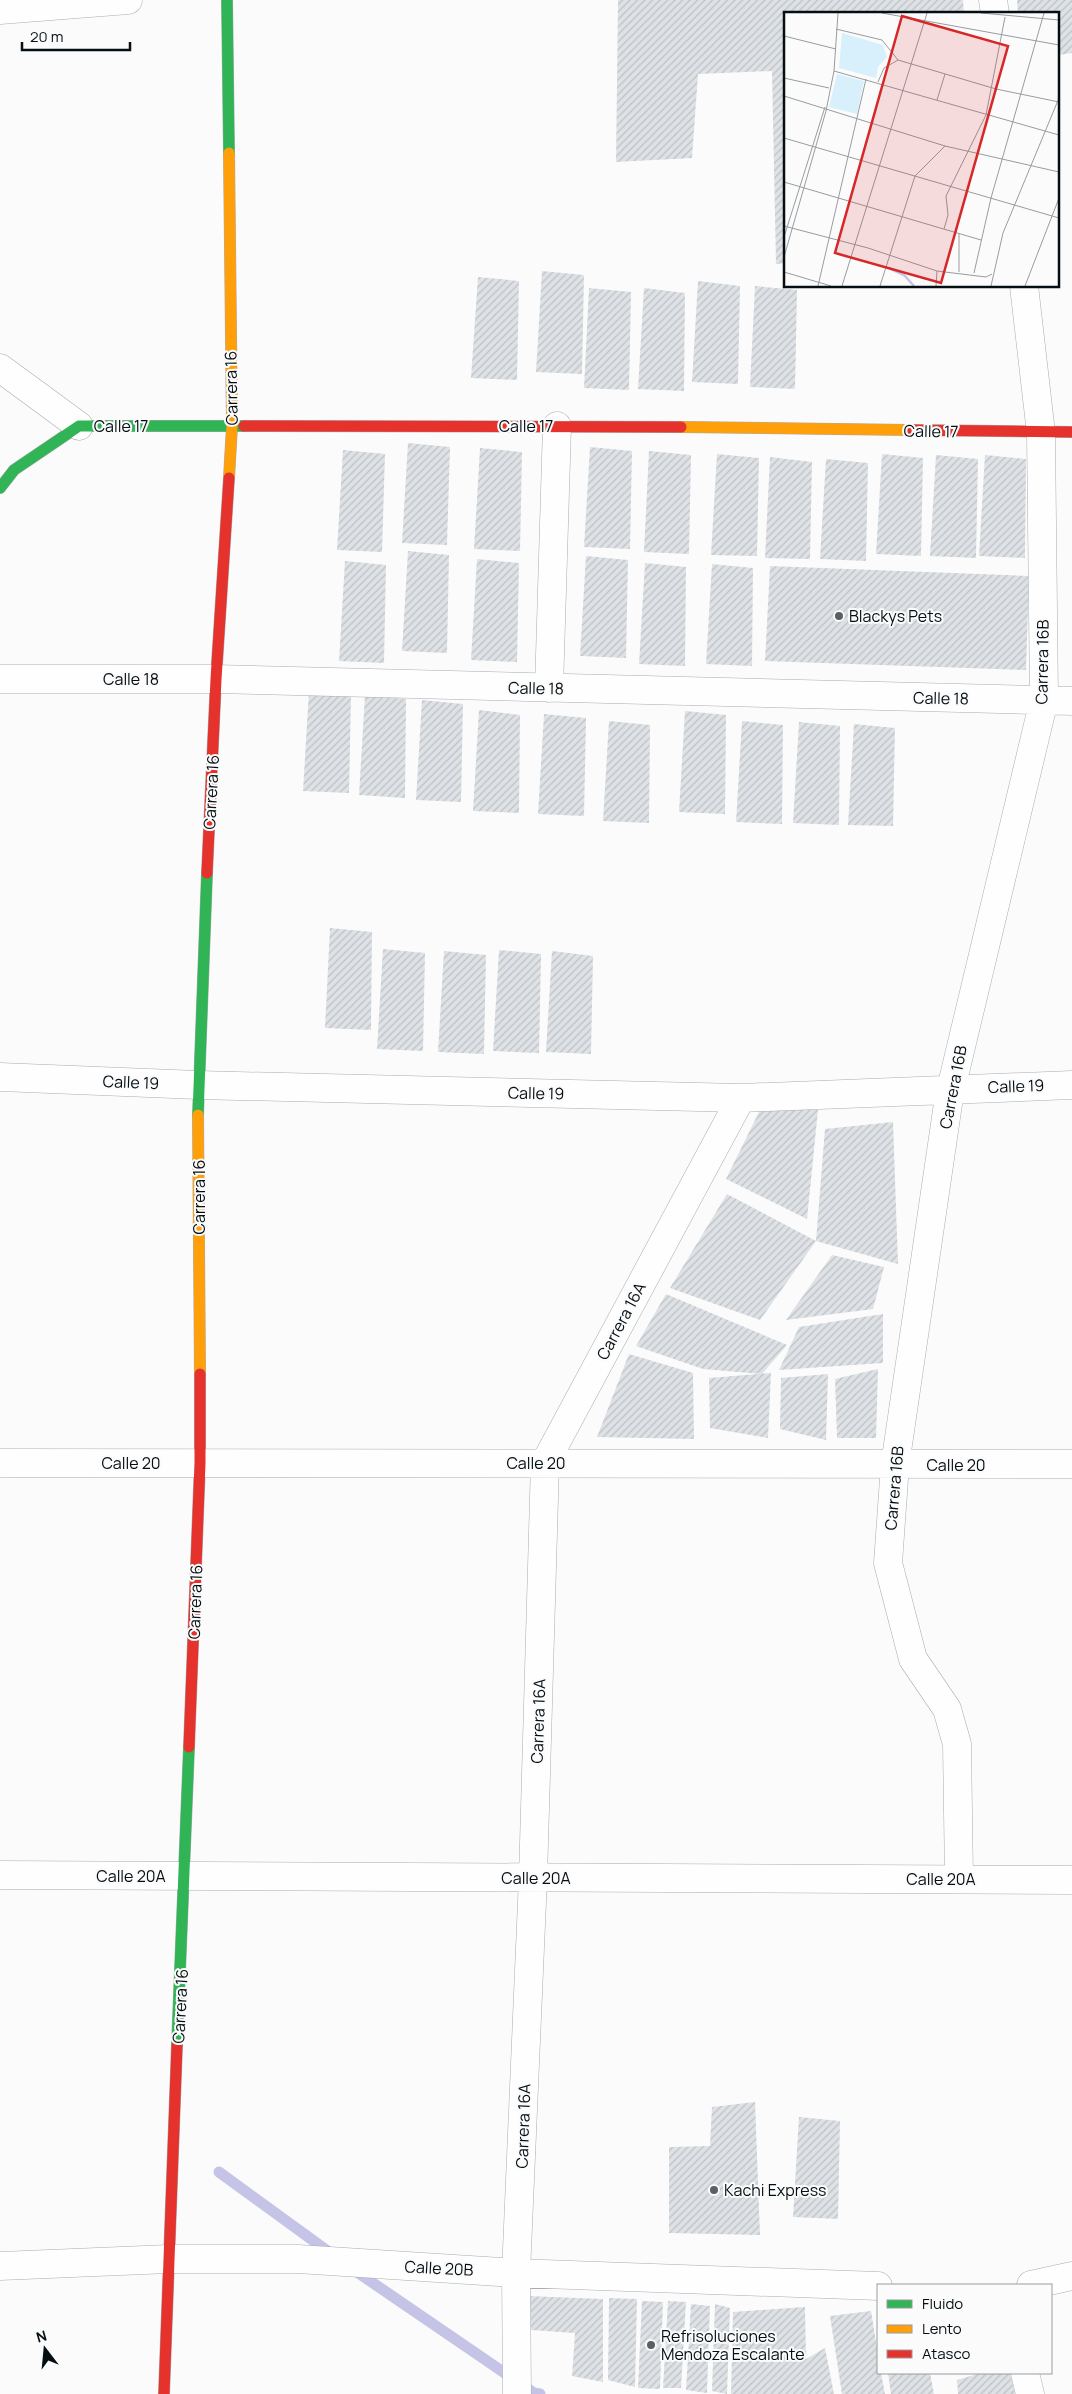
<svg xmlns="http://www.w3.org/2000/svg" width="1072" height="2394" font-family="Manrope,sans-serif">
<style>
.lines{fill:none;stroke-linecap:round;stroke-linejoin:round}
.stream{stroke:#c5c4e6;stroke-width:11}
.building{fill:url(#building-hatch)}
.street-casing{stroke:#a8adb0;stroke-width:29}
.fast-casing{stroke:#a8adb0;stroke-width:12}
.slow-casing{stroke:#a8adb0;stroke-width:12}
.jam-casing{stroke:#a8adb0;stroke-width:12}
.street{stroke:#fefefe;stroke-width:28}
.fast{stroke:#30b455;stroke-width:11}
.slow{stroke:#ff9f0a;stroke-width:11}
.jam{stroke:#e5322d;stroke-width:11}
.poi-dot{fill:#5a6164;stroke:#fbfbfb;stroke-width:2}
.labels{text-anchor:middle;stroke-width:4;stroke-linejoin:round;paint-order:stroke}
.street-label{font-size:16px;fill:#040e13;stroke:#fbfbfb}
.poi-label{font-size:16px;fill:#040e13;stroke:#fbfbfb;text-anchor:start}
.inset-river{fill:none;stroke:#c5c4e6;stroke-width:2.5}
.inset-road{fill:none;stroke:#989c9e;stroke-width:1}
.view{fill:#d62828;fill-opacity:0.15;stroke:#d62828;stroke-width:2.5}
.inset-edge{fill:none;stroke:#040e13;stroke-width:2.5}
</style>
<defs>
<pattern id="building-hatch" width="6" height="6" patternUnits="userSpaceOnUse" patternTransform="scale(1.25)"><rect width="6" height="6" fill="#dee2e6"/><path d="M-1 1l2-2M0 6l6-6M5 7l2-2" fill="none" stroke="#bdc1c4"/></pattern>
</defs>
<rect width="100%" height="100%" fill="#fbfbfb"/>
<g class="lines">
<path class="stream" d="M219,2172L333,2255
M354,2270L534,2393L540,2394"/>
</g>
<path class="building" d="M618,0H963L964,14H786V263L776,264L772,71L698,74L692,158L616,162Z
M1017,0H1072V53L1058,55V14H1018Z
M542,271L584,275L582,374L536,372Z
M478,277L519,281L517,380L471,378Z
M698,281L740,286L738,384L692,382Z
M755,286L797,290L795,389L750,387Z
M589,288L631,292L629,390L584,388Z
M644,288L685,293L684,391L638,389Z
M408,443L450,447L447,545L402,543Z
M590,447L632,451L630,549L584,547Z
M480,448L522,452L520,551L474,549Z
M343,450L385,454L382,552L337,550Z
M649,451L691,455L689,554L644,552Z
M717,454L759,458L757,556L711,555Z
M882,454L923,458L921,556L876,554Z
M936,455L978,459L976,558L930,556Z
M985,455L1026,459L1025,558L979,556Z
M770,457L812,462L810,559L765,558Z
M826,459L868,463L866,561L820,559Z
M408,551L449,555L447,653L402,651Z
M586,556L628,560L626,658L580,656Z
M477,559L519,563L517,662L471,660Z
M345,561L386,565L384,663L339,661Z
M645,563L686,567L685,666L639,664Z
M712,564L753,568L752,666L706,664Z
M770,566L1029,576L1026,670L765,661Z
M309,691L351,695L349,793L303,791Z
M365,695L406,699L405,798L359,795Z
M422,700L463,704L461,802L416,800Z
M479,710L520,715L519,813L473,811Z
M685,711L726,715L725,814L679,812Z
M544,714L586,718L584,816L538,814Z
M609,721L650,725L649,823L603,821Z
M742,721L783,725L782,824L736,822Z
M799,722L840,726L839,825L793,823Z
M854,724L895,728L893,826L848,825Z
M330,928L372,932L371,1030L325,1028Z
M383,949L425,953L423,1051L377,1049Z
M499,950L541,954L539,1053L493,1051Z
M444,951L486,955L484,1054L438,1052Z
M552,951L593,956L591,1054L546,1052Z
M761,1108L818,1110L807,1219L726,1179Z
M893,1122L898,1264L816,1241L760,1320L670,1288L727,1194L816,1241L825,1129Z
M832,1255L884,1267L873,1309L786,1320Z
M666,1294L787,1345L762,1374L703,1369L636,1346Z
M883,1314V1363L779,1370L799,1327Z
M629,1354L693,1373L694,1439L597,1437Z
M878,1369L876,1438H837L835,1379Z
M771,1373L768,1438L710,1428L709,1378Z
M828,1374L826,1440L780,1429L781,1378Z
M755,2102L760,2235L669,2233V2147L710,2146L712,2107Z
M799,2117L840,2121L838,2219L793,2217Z
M528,2296L603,2299V2382L572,2376L575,2333L531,2330Z
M609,2298L637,2299L635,2387L608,2380Z
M642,2301L663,2302L660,2389L638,2388Z
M668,2301L686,2302L681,2388H663Z
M691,2304L710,2306L707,2393L686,2390Z
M715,2304L730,2308L727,2394L712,2391Z
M805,2307L806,2359L825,2348L834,2394H731L733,2312Z
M871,2311L878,2354V2373H881L885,2394H842L830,2316Z
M888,2373H930L934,2394H891Z
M981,2373H1010L1015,2394H958L957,2380Z"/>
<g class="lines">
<g class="street-casing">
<path id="street" d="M993,0L995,14
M0,10L128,0
M0,368L79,426
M0,679H216L1072,701
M549,688L557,426
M0,1077L198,1085L741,1098L1072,1085
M0,1463L1072,1464
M0,1875L1072,1880
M959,1879L957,1744L947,1709L913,1659L888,1563L895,1465L949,1097L1044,700L1041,433L1024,286
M0,2266L169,2259H298L516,2273L878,2286
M1031,2285L1072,2276
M1025,2373L1030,2394
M517,2394L516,2273L533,1878L545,1463L741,1098"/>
</g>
<g class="fast-casing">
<path id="fast" d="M227,0L229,153
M0,488L14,470L79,426H244
M198,1115L207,873
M177,2045L189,1747"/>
</g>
<g class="slow-casing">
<path id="slow" d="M681,427L910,430
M229,478L232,426L229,153
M198,1115L200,1374"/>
</g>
<g class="jam-casing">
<path id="jam" d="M244,426L681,427
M910,430L1072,432
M207,873L216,679L229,478
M189,1747L200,1463V1374
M164,2394L177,2045"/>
</g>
<use href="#street" class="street"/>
<use href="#fast" class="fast"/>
<use href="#slow" class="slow"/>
<use href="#jam" class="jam"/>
</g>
<g class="poi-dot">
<circle cx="839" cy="616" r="5"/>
<circle cx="714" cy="2190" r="5"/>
<circle cx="651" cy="2345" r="5"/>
</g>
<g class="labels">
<g class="street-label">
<text transform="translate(231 388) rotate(-91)" y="6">Carrera 16</text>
<text x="121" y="432">Calle 17</text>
<text x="526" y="432">Calle 17</text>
<text transform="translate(931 431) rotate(1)" y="6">Calle 17</text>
<text transform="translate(1042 662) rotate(-89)" y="6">Carrera 16B</text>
<text x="131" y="685">Calle 18</text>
<text transform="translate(536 688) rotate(1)" y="6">Calle 18</text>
<text transform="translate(941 698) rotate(1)" y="6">Calle 18</text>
<text transform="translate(211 792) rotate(-87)" y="6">Carrera 16</text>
<text transform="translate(131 1082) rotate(2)" y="6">Calle 19</text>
<text transform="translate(1016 1086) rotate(-2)" y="6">Calle 19</text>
<text transform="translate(953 1087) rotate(-79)" y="6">Carrera 16B</text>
<text transform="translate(536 1093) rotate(1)" y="6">Calle 19</text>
<text transform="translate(199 1197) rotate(-90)" y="6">Carrera 16</text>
<text transform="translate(621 1321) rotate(-62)" y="6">Carrera 16A</text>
<text x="131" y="1469">Calle 20</text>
<text x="536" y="1469">Calle 20</text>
<text x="956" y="1471">Calle 20</text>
<text transform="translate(894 1488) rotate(-85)" y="6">Carrera 16B</text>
<text transform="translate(195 1602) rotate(-88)" y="6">Carrera 16</text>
<text transform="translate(538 1721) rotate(-88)" y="6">Carrera 16A</text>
<text x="131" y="1882">Calle 20A</text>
<text x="536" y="1884">Calle 20A</text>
<text x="941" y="1885">Calle 20A</text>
<text transform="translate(180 2006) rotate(-87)" y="6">Carrera 16</text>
<text transform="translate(523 2126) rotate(-88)" y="6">Carrera 16A</text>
<text transform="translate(439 2268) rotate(3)" y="6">Calle 20B</text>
</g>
<g class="poi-label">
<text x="849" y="622">Blackys Pets</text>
<text x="724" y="2196">Kachi Express</text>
<text x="661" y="2342">Refrisoluciones<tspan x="661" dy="18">Mendoza Escalante</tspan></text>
</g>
</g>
<g transform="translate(784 12)">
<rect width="275" height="275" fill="#fbfbfb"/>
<path d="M58,21L99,33L103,45L94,55L92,66L55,56Z" fill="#d8f0fb"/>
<path d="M53,62L80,69L73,102L45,95Z" fill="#d8f0fb"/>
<path class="inset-river" d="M105,256L120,263L130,274"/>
<path class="inset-road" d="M98,1L275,33M197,1L275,8M52,17L98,28L114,48L212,77L275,90M0,24L52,37M50,59L275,123M0,66L45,76M94,70L100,56L114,48M0,84L161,134L275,160M153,88L161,62M0,126L275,206M0,170L197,228M0,214L84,236L153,259L202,265L208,262M160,217L164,203L162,184L202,103L221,5M0,225L41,95M0,245L42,99L50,59L54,1M0,260L47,274M175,260V221M190,261L207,186L260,1M34,274L82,67M58,274L143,1M96,274L131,164L161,134M152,274L153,259M207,274L219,221L275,86M241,274L275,186"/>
<path class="view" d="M118,4L224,34L157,271L51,241Z"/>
<rect width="275" height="275" class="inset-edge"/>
</g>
<rect x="877" y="2284" width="175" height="90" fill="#fbfbfb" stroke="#989c9e"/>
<rect x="887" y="2300" width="25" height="8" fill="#30b455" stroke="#989c9e"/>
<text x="922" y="2309" font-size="15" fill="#040e13">Fluido</text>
<rect x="887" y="2325" width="25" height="8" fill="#ff9f0a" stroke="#989c9e"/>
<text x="922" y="2334" font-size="15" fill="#040e13">Lento</text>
<rect x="887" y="2350" width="25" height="8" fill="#e5322d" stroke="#989c9e"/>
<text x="922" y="2359" font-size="15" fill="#040e13">Atasco</text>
<g transform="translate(45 2349) rotate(344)" stroke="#fbfbfb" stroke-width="4" paint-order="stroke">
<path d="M0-4L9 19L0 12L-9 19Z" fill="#040e13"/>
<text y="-8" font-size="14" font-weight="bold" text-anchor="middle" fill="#040e13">N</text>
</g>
<path d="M22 42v8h108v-8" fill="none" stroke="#040e13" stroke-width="2.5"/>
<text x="30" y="42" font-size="15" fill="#040e13" stroke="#fbfbfb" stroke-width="4" paint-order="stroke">20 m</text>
</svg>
